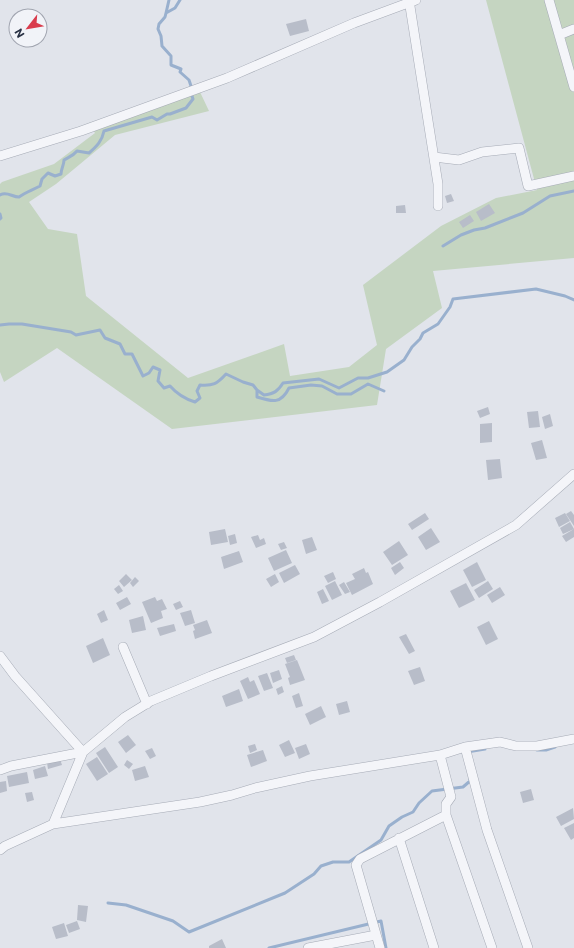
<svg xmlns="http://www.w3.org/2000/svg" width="574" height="948" font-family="Commissioner,sans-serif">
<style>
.green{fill:#c5d5c1}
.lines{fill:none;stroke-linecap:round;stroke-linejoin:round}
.stream{stroke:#99b0ce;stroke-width:3}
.building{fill:#b8bdc9}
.minor-casing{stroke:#a6abb6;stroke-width:10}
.minor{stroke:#f4f5f9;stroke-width:9}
</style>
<rect width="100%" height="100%" fill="#e1e4eb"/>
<path class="green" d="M486,0H574V258L433,271L442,308L386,349L377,405L172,429L57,348L4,382L0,372V184L2,182L54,164L95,133L89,123L200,92L209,111L115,135L56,184L29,202L48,229L77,234L86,296L188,378L284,344L290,376L349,367L377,345L363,285L441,226L496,198L537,190Z"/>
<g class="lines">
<path class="stream" d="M180,0L175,8L166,13L165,17L159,24L158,29L161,36L162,46L171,56V65L181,69L180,72L189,80L191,86L190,88
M166,13L169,0
M0,195C7,191 12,197 19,197C26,192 33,190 40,186L42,179L48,173L55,176L61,174C61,169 64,165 64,160C69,157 73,156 77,151L89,153C97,146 102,141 104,131L152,117L157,120L167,114H170L186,108L193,99L191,93
M0,214L1,218L0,219
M443,246L461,235L474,230L485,228L523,213L550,196L574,191
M0,325L9,324H22L71,332L76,335L100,330L105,338L120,344L125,354H132L143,376L149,373L153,367L160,370L158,381L164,388L170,386C177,394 185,399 195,402L200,398L197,391L200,385C213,386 217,384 226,374L243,382L253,385L257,390V397C273,402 281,404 289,388L311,385L322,386L337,394H351L368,384L384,391
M257,390L264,395C274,394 278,391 283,383L319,379L339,388L358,378H368L387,372L404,360L412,347L420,339L423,333L438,324L450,307L453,299L536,289L565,296L574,300
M537,750H546L555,747
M467,752L485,749
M108,903L126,905L173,921L189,932L285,893L314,874L321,866L333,862H349L381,840L389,826L402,817L413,812L419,803L432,791L463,787L470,781V778
M269,948L381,921L386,948"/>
</g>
<path class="building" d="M306,19L309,31L290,36L286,24Z
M451,194L454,201L447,203L445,196Z
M489,204L495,213L481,221L476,212Z
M405,205L406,213H396V206Z
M470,215L474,221L463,228L459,222Z
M488,407L490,414L480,418L477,411Z
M538,411L540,427L529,428L527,412Z
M550,414L553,426L545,429L542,417Z
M492,423V442L480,443V424Z
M542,440L547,458L536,460L531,443Z
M500,459L502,478L488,480L486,460Z
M571,511L574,515V526L566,514Z
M425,513L429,519L412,530L408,524Z
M565,513L570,521L559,527L555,518Z
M570,522L574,529L563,534L560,528Z
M431,528L440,542L426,550L418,537Z
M225,529L228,542L211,545L209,532Z
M574,529V537L566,542L562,536Z
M235,534L237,543L230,545L228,536Z
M258,535L260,540L264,538L266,544L256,548L251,537Z
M312,537L317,550L306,554L302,540Z
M399,541L408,555L392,565L383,552Z
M284,542L287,548L281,550L278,544Z
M286,550L292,563L274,571L268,558Z
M239,551L243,562L224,569L221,557Z
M400,562L404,568L395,575L391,568Z
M477,562L486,580L472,587L463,570Z
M295,565L300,574L284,583L279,573Z
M364,568L366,573L368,572L373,584L352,595L346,583L355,579L352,574Z
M333,572L336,579L328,583L324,576Z
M126,574L132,580L124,587L119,581Z
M275,574L279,582L271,587L266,579Z
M135,577L139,581L133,587L130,583Z
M335,581L342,595L332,600L325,586Z
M488,581L493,589L479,598L474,590Z
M344,582L350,592L345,594L339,585Z
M466,583L475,600L459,608L450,591Z
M119,585L123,591L118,594L114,589Z
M500,587L505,595L492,603L487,595Z
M323,589L329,601L322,604L317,592Z
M127,597L131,604L120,610L116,603Z
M155,597L157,601L162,599L167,609L161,611L163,618L151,623L142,602Z
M180,601L183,607L176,610L173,604Z
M104,610L108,620L101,623L97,614Z
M191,610L195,623L185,626L180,613Z
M143,616L146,630L132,633L129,620Z
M207,620L212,633L195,639L193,631L195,630L193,625Z
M489,621L498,639L486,645L477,627Z
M174,624L176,631L160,636L157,628Z
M406,634L415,651L409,654L399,637Z
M103,638L110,655L93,663L86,646Z
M294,655L296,660L287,663L285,658Z
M297,660L305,680L290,685L288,678L290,677L285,664Z
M420,667L425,681L414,685L408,671Z
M279,670L282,679L273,683L270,673Z
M267,673L273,688L264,691L258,676Z
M248,677L250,682L254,680L260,694L248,699L240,681Z
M282,686L284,692L278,695L276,689Z
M239,689L243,701L226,707L222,696Z
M299,693L303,706L296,708L292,696Z
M347,701L350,712L339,715L336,704Z
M321,706L326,717L310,725L305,714Z
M128,735L136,745L126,753L118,742Z
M289,740L295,753L285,757L279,745Z
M255,744L257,750L250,753L248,746Z
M306,744L310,754L299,759L295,748Z
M105,747L118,767L109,773L96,753Z
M152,748L156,756L150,759L145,751Z
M263,750L267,761L251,767L247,755Z
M97,757L108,774L97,781L86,764Z
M60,759L62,765L48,769L47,763Z
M127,760L133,764L129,769L124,765Z
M45,766L48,776L35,779L33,770Z
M145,766L149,777L135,781L132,770Z
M27,772L29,783L9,787L7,776Z
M6,781L7,791L0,793V782Z
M531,789L534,800L523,803L520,792Z
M32,792L34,800L27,802L25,793Z
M573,808L574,819L561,826L556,817Z
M574,823V838L571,840L564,828Z
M78,905L88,906L86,922L77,920Z
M77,921L80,929L69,933L66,925Z
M64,923L68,936L56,939L52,927Z
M222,939L226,948H209V946Z"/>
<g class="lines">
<g class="minor-casing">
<path id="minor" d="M409,0L438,184V206
M549,0L574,87
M559,35L574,29
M0,156L81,131L227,78L354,23L416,0
M434,157L459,160L482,152L519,148L528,186L574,176
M123,647L147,704
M0,656L15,676L83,752
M465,747L487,830L528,948
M440,755L451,797L446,804V815L492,948
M0,770L11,766L83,752
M53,824L200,802L232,795L255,788L310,776L440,755L465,747L500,742L516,746H537L574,739
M399,838L434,948
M0,850L5,846L53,824L83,752L125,717L151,701L211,676L314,637L380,602L516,525L574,474
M308,948L376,935
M380,948L356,865L360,859L446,815"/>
</g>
<use href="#minor" class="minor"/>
</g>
<g transform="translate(28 28) rotate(239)"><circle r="19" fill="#f1f3f8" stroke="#a1a5b0"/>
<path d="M0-3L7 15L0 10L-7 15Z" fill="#d93c4d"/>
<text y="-6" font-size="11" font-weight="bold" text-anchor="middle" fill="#283144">N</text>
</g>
</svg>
